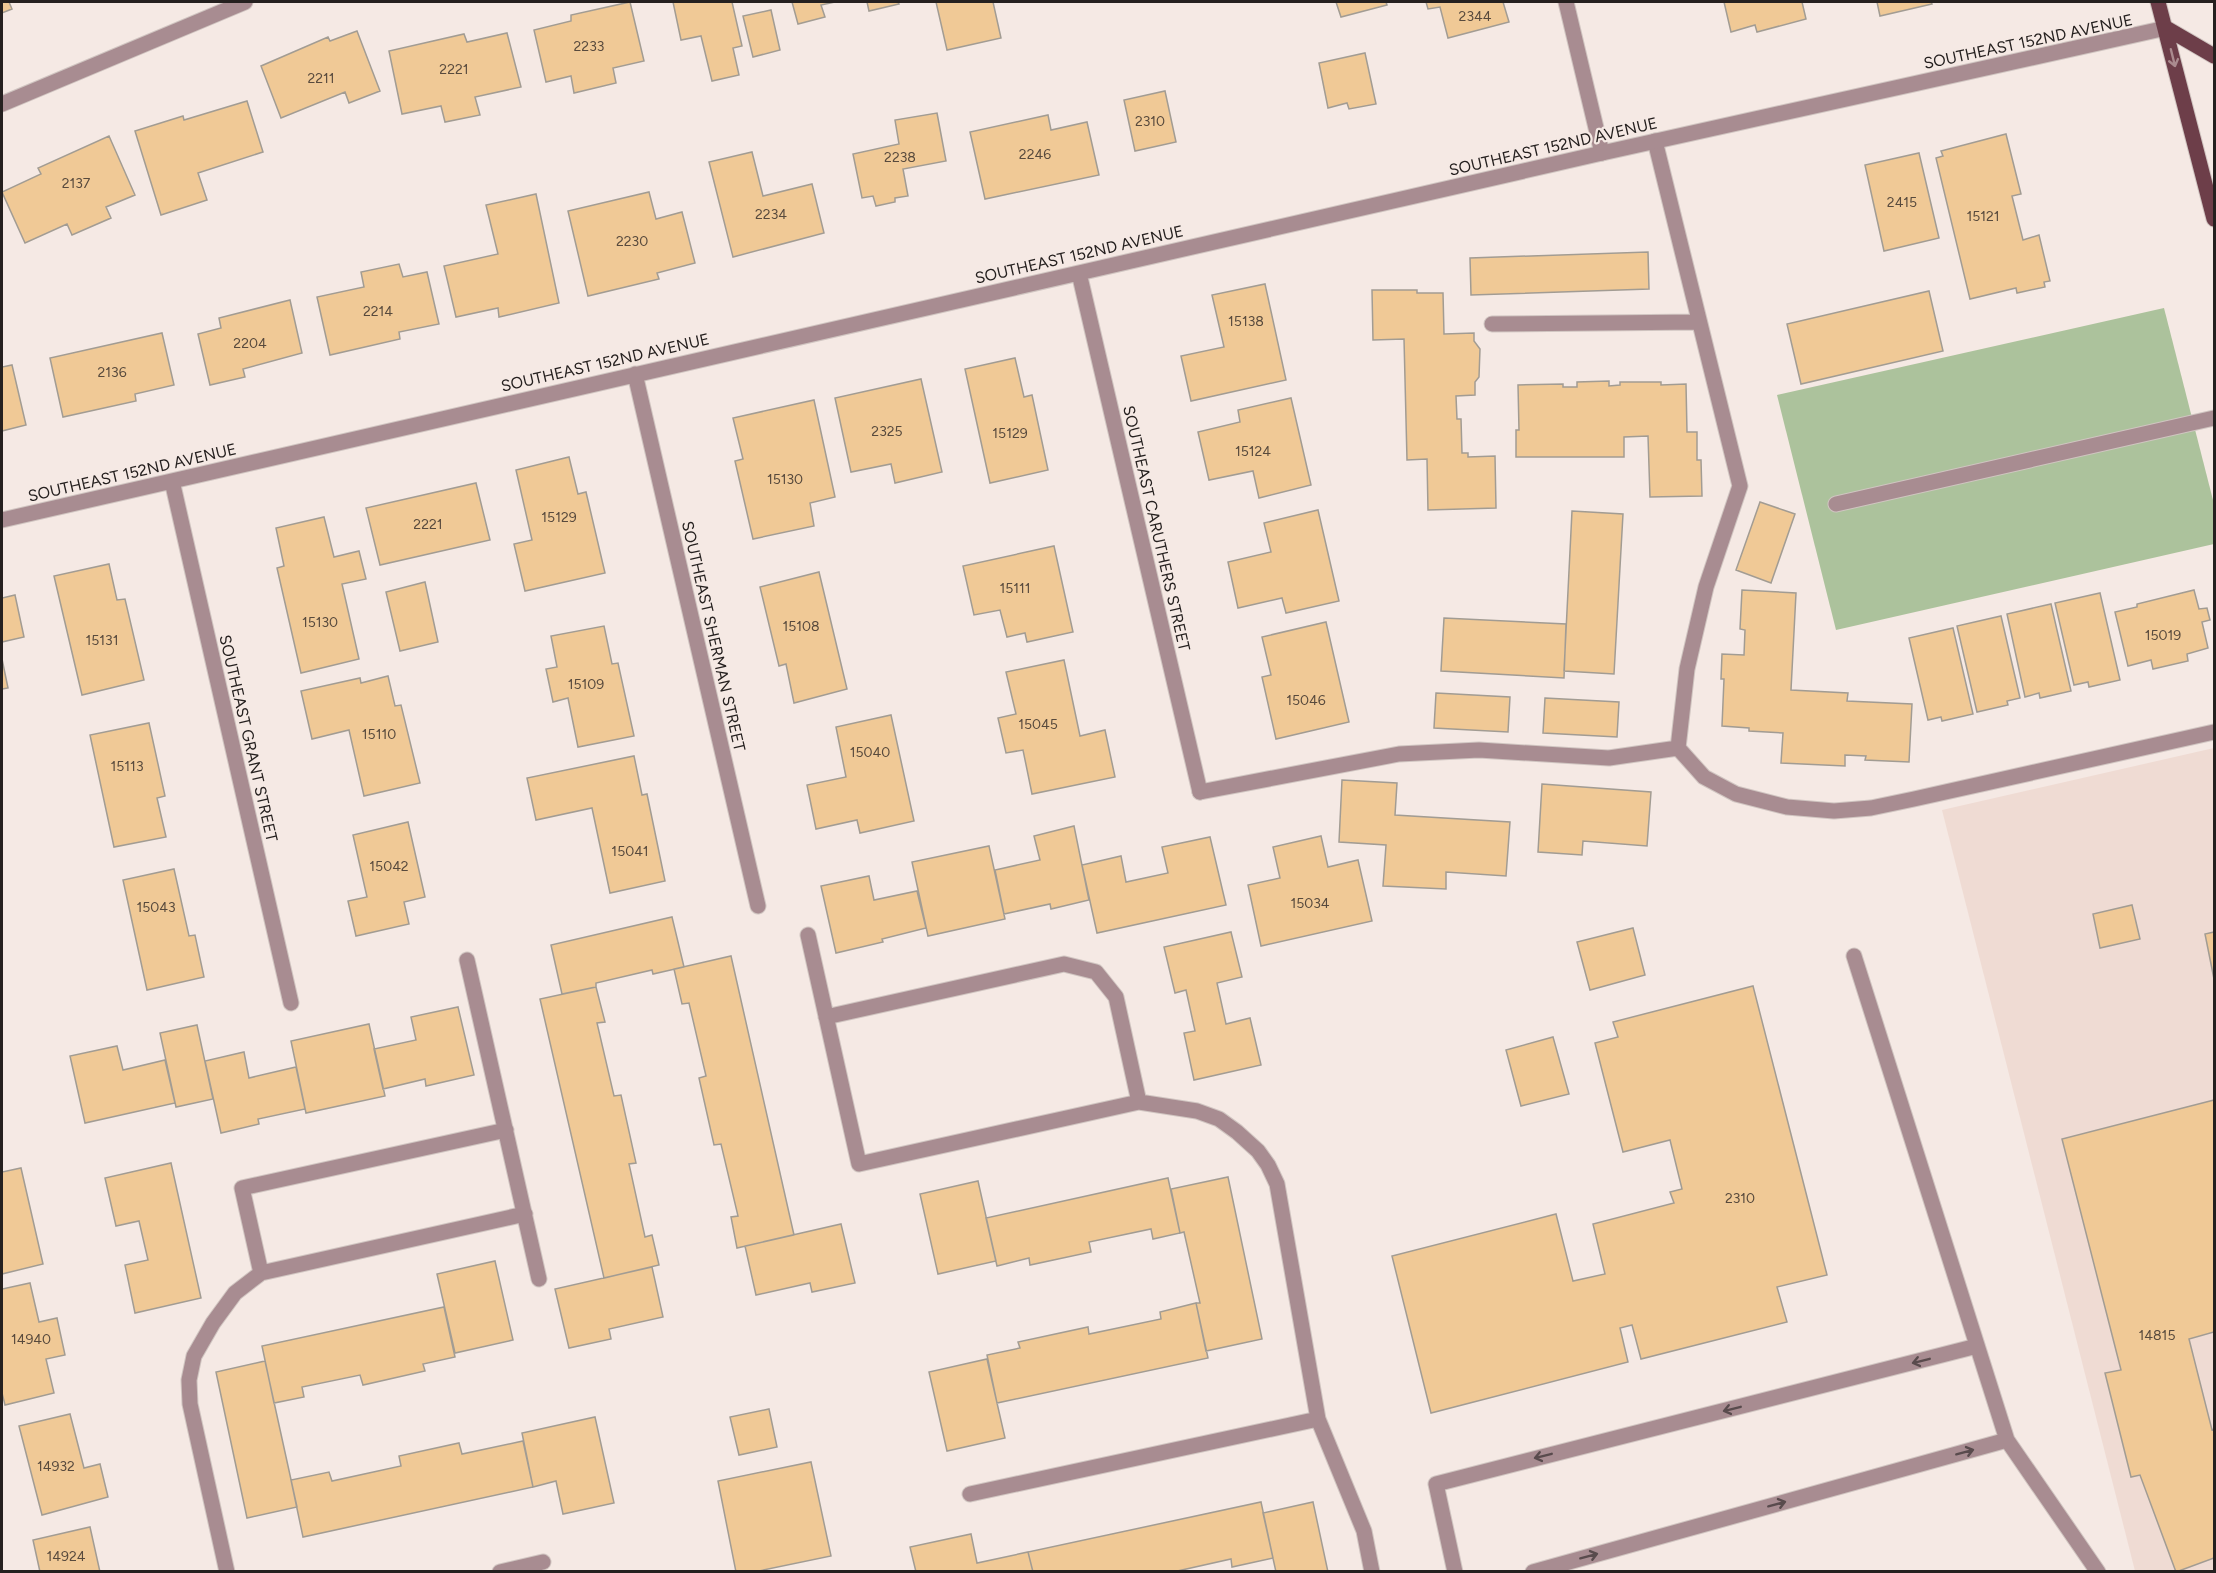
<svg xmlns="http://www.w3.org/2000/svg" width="2216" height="1573" font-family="Figtree,sans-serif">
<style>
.built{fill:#efdbd3}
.green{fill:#acc29c}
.building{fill:#f0c996;stroke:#a29c93;stroke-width:1.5}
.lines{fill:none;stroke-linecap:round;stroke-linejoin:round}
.service-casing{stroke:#d0c5c1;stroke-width:17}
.minor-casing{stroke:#d0c5c1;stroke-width:17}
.primary-casing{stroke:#d0c5c1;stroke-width:17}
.service{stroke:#a88c91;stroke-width:15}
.minor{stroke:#a88c91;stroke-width:15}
.primary{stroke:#6d3e49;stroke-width:15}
.oneway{stroke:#aa8b8f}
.oneway2{stroke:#594b4d}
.labels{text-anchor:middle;stroke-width:4.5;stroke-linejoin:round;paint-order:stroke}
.number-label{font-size:14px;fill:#584a3d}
.street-label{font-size:16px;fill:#25201f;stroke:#f5e9e4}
</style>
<rect width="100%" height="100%" fill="#f5e9e4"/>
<path class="built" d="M2214,748V1571H2135L1942,810Z"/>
<path class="green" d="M2164,308L2214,504V544L1836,630L1777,395Z"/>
<path class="building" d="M2,2H9L12,9L2,13Z
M630,2L644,61L613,68L616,83L574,93L571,76L546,82L534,30L571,21V15Z
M673,2H732L742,46L733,48L739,75L712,81L701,36L681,40Z
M792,2H835L821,5L825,17L798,24Z
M867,2H898L899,4L869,11Z
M936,2H993L1001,38L947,50Z
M1336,2H1386L1387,5L1341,17Z
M1426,2H1503L1509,22L1448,38L1440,7L1428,9Z
M1724,2H1802L1806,19L1757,32L1755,25L1731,32Z
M1877,2H1931L1932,4L1880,16Z
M771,10L780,50L753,57L743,16Z
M357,31L380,91L349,103L345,92L281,118L261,66L328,37L330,41Z
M507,33L521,87L475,97L480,115L445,122L441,106L402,114L389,51L464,34L467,42Z
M1365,53L1376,104L1349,109L1347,103L1328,108L1319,63Z
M1165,91L1176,142L1135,151L1124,100Z
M247,101L263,152L198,173L207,200L161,215L135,131L183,116L184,120Z
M937,113L946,161L903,169L908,196L895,198V202L876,206L873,196L862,198L853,154L899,144L895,120Z
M1048,115L1051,130L1087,122L1099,175L985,199L970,132Z
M2006,134L2021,194L2012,196L2023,240L2039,235L2050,281L2044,282L2045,287L2017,293L2016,288L1970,299L1936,158L1943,156L1941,151Z
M109,136L135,195L106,207L111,218L72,235L67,224L25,243L2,192L41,174L38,168Z
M752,152L763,196L812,184L824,233L733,257L709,162Z
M1919,153L1939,238L1884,251L1865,165Z
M649,192L656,219L682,212L695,263L657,273L659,279L588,296L568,211Z
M536,194L559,303L499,317L498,308L456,317L444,266L498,254L486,205Z
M1648,252L1649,289L1471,295L1470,258Z
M399,264L403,277L427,272L439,324L399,332L400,339L330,355L317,297L364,287L361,272Z
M1265,284L1286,380L1191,401L1181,356L1224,347L1212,295Z
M1372,290H1417V293H1443L1444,334L1474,333V341L1480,349L1479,377L1475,382V395L1456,396L1457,419H1461L1462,453H1468V457L1495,456L1496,508L1428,510L1427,459L1407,460L1404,339L1373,340Z
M1929,291L1943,351L1801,384L1787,324Z
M290,300L302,353L243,369L245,377L210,385L198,334L221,328L219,318Z
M162,333L174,385L135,394L136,401L63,417L50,358Z
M1015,358L1024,397L1032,395L1048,470L990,483L965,369Z
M12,365L26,425L2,431V367Z
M921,379L942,472L895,483L891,464L851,472L835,398Z
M1609,381V386L1620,385V382H1661V385L1686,384L1687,432H1697V460H1701L1702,496L1650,497L1648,436L1624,437V457H1516V430H1519L1518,385L1563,384V387H1577V382Z
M1291,398L1311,485L1259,498L1253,471L1209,480L1198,432L1240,422L1238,410Z
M814,400L835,497L810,503L814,526L753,539L735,461L743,459L733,418Z
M569,457L578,494L586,492L605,573L525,591L514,544L532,540L516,470Z
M476,483L490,540L380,565L366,508Z
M1760,502L1795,514L1771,583L1736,570Z
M1318,510L1339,601L1286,613L1282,598L1238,608L1228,562L1271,552L1264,523Z
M1572,511L1623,514L1614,674L1564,671Z
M324,517L334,557L359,551L366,579L342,584L359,659L301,673L277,568L284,566L276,528Z
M1054,546L1073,632L1027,642L1025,633L1007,637L1000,610L974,615L963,566Z
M109,564L117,600L125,599L144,680L82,695L54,576Z
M819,572L847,689L794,703L786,664L779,666L760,587Z
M425,582L438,642L400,651L386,592Z
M1742,590L1796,593L1791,690L1848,693L1847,701L1912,704L1909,762L1865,760L1866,756L1845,755V766L1781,763L1783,733L1749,731V728L1722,726L1724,679H1721L1722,654L1744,655L1745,630L1740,629Z
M2194,590L2199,609L2207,608L2210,620L2202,622L2208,648L2187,654L2188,661L2153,669L2151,660L2128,666L2115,612L2137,607V604Z
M2100,593L2120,680L2089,687L2088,682L2074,685L2055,603Z
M15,595L24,637L2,642V598Z
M2051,604L2071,691L2040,698L2039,693L2025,697L2007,614Z
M2001,616L2020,698L2007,701L2008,705L1977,712L1957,626Z
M1444,618L1566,624L1564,678L1441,671Z
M1326,622L1349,722L1276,739L1262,677L1271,675L1262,637Z
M604,626L612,664L618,663L634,736L578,747L568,698L553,702L546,669L557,667L551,636Z
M1953,628L1973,714L1942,721L1941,717L1928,720L1909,638Z
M2,659L8,688L2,689Z
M1064,660L1080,736L1105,730L1115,777L1032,794L1023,750L1006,753L998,718L1016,714L1006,672Z
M388,676L395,706L401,705L420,783L364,796L349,730L312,739L301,691L360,678L361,683Z
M1436,693L1510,697L1508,732L1434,728Z
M1545,698L1619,702L1617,737L1543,733Z
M891,715L914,821L860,833L857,820L816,829L807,785L846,777L836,727Z
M149,723L165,796L157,798L166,837L114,847L90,735Z
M634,756L642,795L647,794L665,881L610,893L592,808L536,820L527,778Z
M1342,780L1397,783L1395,815L1510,822L1506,876L1446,872V889L1383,886L1386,845L1339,842Z
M1542,784L1651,792L1647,846L1583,841L1582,855L1538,852Z
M408,822L425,897L404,902L409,924L356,936L348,901L367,897L353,835Z
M1074,826L1089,900L1051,909L1050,904L1004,914L995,870L1040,860L1034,836Z
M1321,836L1328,867L1358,860L1372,921L1261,946L1248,885L1280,878L1273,847Z
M1210,837L1226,905L1097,933L1082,865L1121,856L1126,882L1168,873L1162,847Z
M989,846L1005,919L928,936L912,862Z
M174,869L189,936L195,935L204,977L147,990L123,880Z
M869,876L874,900L917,891L926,928L882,939L883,942L836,953L821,886Z
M2132,905L2140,939L2100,948L2093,914Z
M672,917L684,967L653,974L652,970L596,983V987L562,994L551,945Z
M1633,928L1645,975L1590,990L1577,942Z
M1231,932L1242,977L1217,983L1226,1024L1250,1018L1261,1065L1194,1080L1184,1033L1195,1031L1186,990L1175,993L1164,947Z
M2214,932V979L2205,934Z
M731,956L794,1235L737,1248L731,1217L738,1216L721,1144L714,1145L699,1078L706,1076L689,1003L682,1004L674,969Z
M1753,986L1827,1275L1777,1287L1787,1322L1641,1359L1632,1325L1620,1328L1628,1362L1431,1413L1392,1256L1556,1214L1573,1281L1605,1274L1593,1224L1674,1203L1670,1192L1682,1189L1670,1140L1623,1152L1595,1043L1618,1037L1613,1022Z
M596,987L605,1022L597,1023L614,1096L621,1095L636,1163L629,1164L645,1237L652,1235L659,1265L604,1278L540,999Z
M458,1007L474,1075L426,1086L425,1079L383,1089L374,1049L416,1040L411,1017Z
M369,1024L385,1096L306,1113L291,1041Z
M197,1025L213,1099L176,1107L160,1033Z
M1553,1037L1569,1094L1521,1106L1506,1050Z
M117,1046L123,1070L165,1060L175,1103L85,1123L70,1056Z
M244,1052L249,1078L296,1067L305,1109L258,1119L259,1124L221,1133L205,1061Z
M2214,1100V1332L2189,1339L2212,1430L2214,1429V1558L2176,1572L2140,1475L2131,1477L2105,1373L2121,1370L2062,1139Z
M171,1163L201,1298L135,1313L125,1265L148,1260L139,1221L116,1226L105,1178Z
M21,1168L43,1264L2,1274V1172Z
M1228,1177L1262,1339L1206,1351L1196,1303H1200L1184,1232L1180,1233L1171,1189Z
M1168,1178L1180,1233L1153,1239L1151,1229L1089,1242L1091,1252L1030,1265L1029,1258L997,1266L986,1218Z
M978,1181L996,1261L938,1274L920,1194Z
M841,1224L855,1283L812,1292L810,1283L756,1295L745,1246Z
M495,1261L513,1340L455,1353L437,1274Z
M652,1267L663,1317L609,1329L611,1339L569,1348L555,1289Z
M30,1283L39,1322L57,1318L65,1355L46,1359L54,1393L5,1405L2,1393V1289Z
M1196,1303L1208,1358L997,1403L987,1355L1020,1348L1018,1342L1088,1327L1089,1334L1161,1319L1160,1312Z
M444,1307L455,1357L423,1364L425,1371L363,1385L360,1375L302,1387L304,1397L274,1403L262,1346Z
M987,1359L1005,1438L947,1451L929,1372Z
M265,1361L297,1507L247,1518L216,1372Z
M769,1409L777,1447L739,1455L730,1417Z
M70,1414L84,1468L100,1464L108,1497L42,1515L19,1426Z
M595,1417L614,1503L563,1514L556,1481L533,1487L522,1433Z
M523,1441L533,1487L303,1537L291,1480L329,1472L332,1481L401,1466L399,1456L459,1443L462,1454Z
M811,1462L831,1556L754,1572H736L718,1481Z
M1261,1502L1273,1558L1232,1567L1231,1559L1173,1572H1033L1028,1552Z
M1313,1502L1328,1572H1276L1263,1513Z
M90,1527L100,1572H40L33,1540Z
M971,1534L977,1563L1028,1552L1033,1572H916L910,1547Z"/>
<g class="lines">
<g class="service-casing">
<path id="service" d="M1566,2L1602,153
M1655,141L1740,486L1706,587L1687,669L1678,748
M1492,324L1699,322
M1836,504L2214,418
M1200,792L1399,754L1479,750L1609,758L1678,748L1704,777L1736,794L1787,807L1834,811L1871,808L1914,799L2214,732
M808,935L859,1164L1139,1102L1197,1111L1219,1119L1237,1132L1258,1151L1268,1165L1277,1184L1318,1419L1364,1531L1372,1572
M1854,956L2007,1440L2098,1572
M467,960L539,1279
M826,1017L1064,964L1096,972L1116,997L1139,1102
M506,1130L242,1188L261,1273L525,1214
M970,1494L1318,1419
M227,1572L190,1404L189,1380L194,1356L213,1323L235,1293L261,1273
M500,1572L543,1562
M1455,1572L1436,1484L1977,1346
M1533,1572L2007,1440"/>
</g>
<g class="minor-casing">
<path id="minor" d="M2,104L245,2
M1079,273L1200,792
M635,374L758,906
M172,481L291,1003
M2,520L1602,153L2166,28"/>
</g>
<g class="primary-casing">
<path id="primary" d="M2158,2L2214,219
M2166,28L2214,56"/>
</g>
<use href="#service" class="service"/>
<use href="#minor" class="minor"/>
<use href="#primary" class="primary"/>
</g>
<defs><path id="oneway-shaft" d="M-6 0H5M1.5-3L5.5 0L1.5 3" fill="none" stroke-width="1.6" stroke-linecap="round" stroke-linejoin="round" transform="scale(1.5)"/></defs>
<use class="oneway" href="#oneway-shaft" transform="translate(2173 58) rotate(76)"/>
<g class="oneway2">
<use href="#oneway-shaft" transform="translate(1921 1361) rotate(166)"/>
<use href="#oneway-shaft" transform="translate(1732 1409) rotate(166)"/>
<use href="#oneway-shaft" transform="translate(1965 1452) rotate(-15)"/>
<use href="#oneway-shaft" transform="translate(1543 1456) rotate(166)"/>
<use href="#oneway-shaft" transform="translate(1777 1504) rotate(-15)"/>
<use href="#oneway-shaft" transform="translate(1589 1556) rotate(-15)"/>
</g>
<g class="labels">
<g class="number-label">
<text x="1475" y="21">2344</text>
<text x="589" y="51">2233</text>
<text x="454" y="74">2221</text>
<text x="321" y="83">2211</text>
<text x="1150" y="126">2310</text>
<text x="1035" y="159">2246</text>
<text x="900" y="162">2238</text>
<text x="76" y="188">2137</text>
<text x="1902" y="207">2415</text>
<text x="771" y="219">2234</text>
<text x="1983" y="221">15121</text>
<text x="632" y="246">2230</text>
<text x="378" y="316">2214</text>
<text x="1246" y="326">15138</text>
<text x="250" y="348">2204</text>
<text x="112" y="377">2136</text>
<text x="887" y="436">2325</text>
<text x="1010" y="438">15129</text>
<text x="1253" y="456">15124</text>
<text x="785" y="484">15130</text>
<text x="559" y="522">15129</text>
<text x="428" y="529">2221</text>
<text x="1015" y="593">15111</text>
<text x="320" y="627">15130</text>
<text x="801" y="631">15108</text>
<text x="2163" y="640">15019</text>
<text x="102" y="645">15131</text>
<text x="586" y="689">15109</text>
<text x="1306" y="705">15046</text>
<text x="1038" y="729">15045</text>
<text x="379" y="739">15110</text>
<text x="870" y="757">15040</text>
<text x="127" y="771">15113</text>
<text x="630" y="856">15041</text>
<text x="389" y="871">15042</text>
<text x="1310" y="908">15034</text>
<text x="156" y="912">15043</text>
<text x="1740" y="1203">2310</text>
<text x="2157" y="1340">14815</text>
<text x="31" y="1344">14940</text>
<text x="56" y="1471">14932</text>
<text x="66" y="1561">14924</text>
</g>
<g class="street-label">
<text transform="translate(2028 41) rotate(-12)" y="6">SOUTHEAST 152ND AVENUE</text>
<text transform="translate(1553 146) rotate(-13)" y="6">SOUTHEAST 152ND AVENUE</text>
<text transform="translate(1079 254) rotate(-13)" y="6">SOUTHEAST 152ND AVENUE</text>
<text transform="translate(605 362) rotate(-13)" y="6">SOUTHEAST 152ND AVENUE</text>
<text transform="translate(132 472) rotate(-13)" y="6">SOUTHEAST 152ND AVENUE</text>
<text transform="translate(1157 528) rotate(77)" y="6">SOUTHEAST CARUTHERS STREET</text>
<text transform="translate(714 636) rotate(77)" y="6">SOUTHEAST SHERMAN STREET</text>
<text transform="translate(249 738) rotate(77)" y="6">SOUTHEAST GRANT STREET</text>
</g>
</g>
<rect width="2216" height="1573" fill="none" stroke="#25201f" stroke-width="6"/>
</svg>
